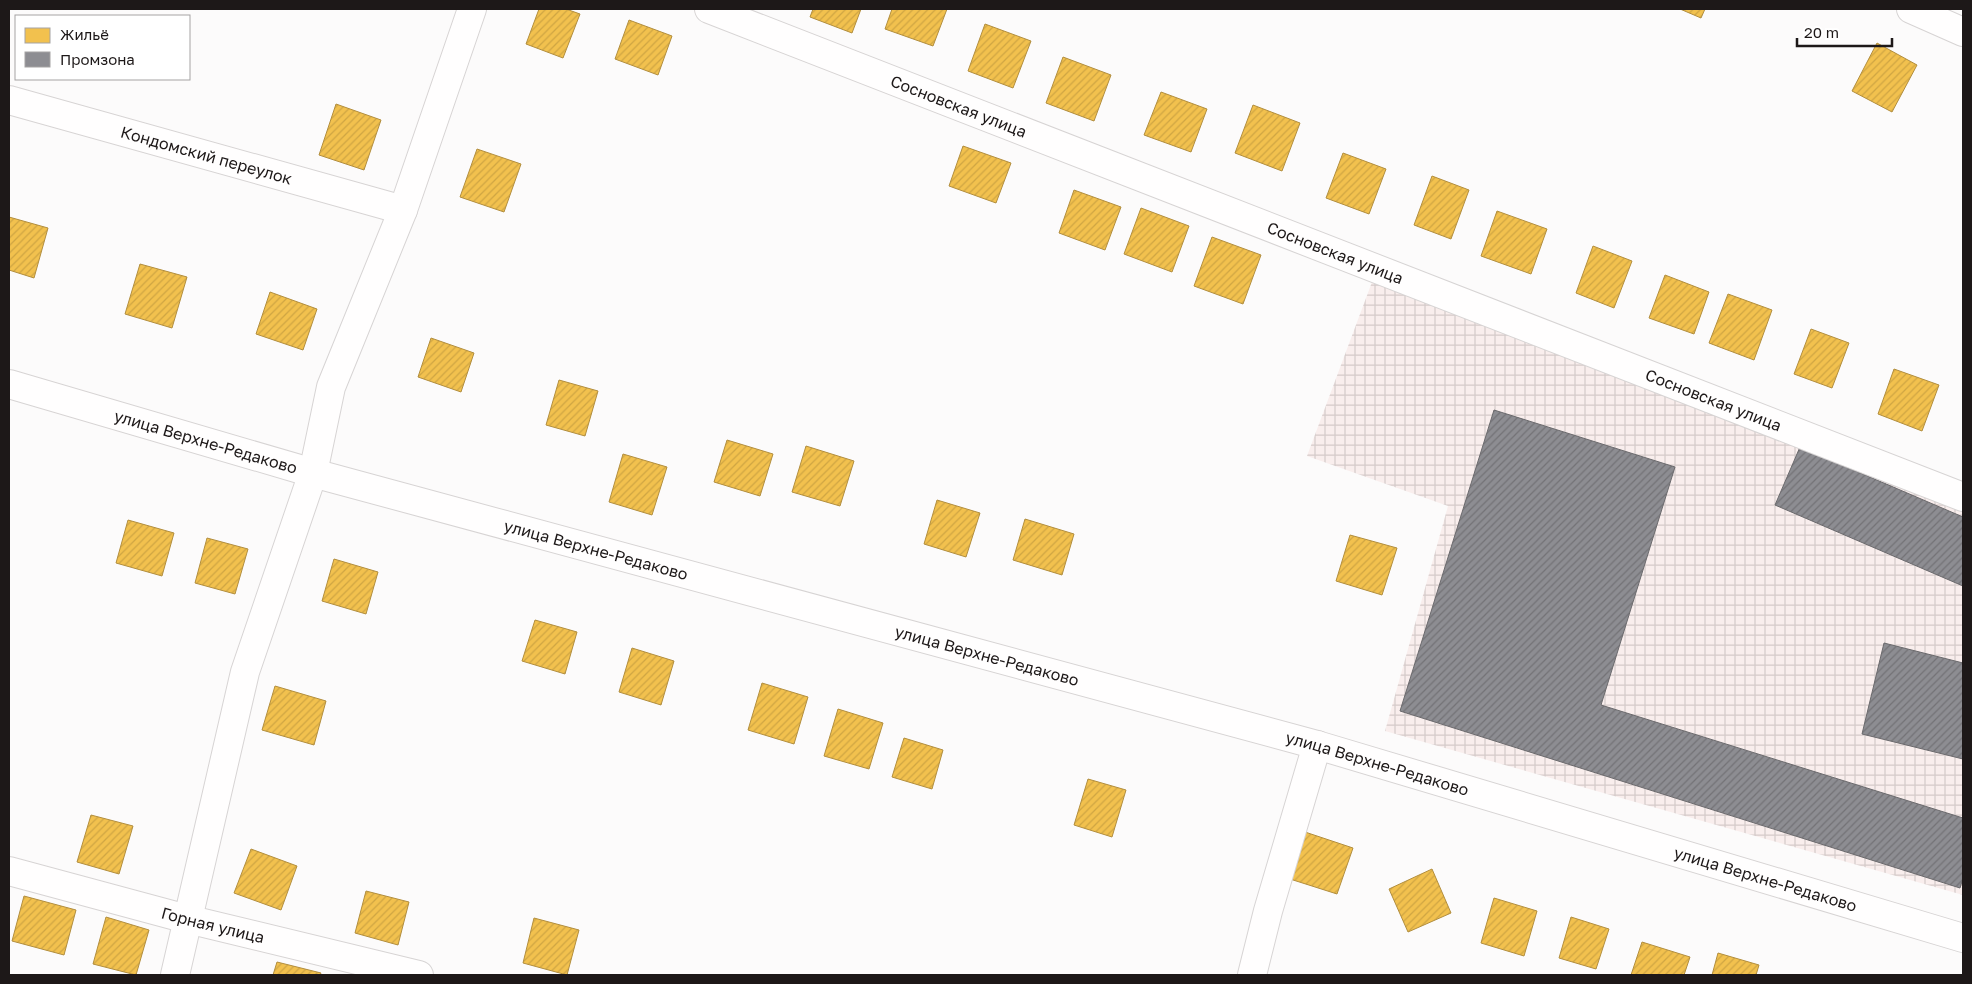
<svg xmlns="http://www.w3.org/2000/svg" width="1972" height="984" font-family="'Golos Text',sans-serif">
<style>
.industrial{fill:url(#industrial-grid)}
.homes{fill:url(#homes-hatch);stroke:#b28e3e}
.industry{fill:url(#industry-hatch);stroke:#6b6a6d}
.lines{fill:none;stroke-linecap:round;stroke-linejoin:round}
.street-casing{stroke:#d7d4d4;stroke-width:30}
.secondary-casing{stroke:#d7d4d4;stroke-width:30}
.street{stroke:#fffefe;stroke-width:28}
.secondary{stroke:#fffefe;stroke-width:28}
.labels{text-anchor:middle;stroke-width:5;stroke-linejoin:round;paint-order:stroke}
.street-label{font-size:16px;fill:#1d1818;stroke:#fff}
</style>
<defs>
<pattern id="industrial-grid" width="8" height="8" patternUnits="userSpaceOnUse" patternTransform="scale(1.25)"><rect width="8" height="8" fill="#f9eeed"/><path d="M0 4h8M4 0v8" fill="none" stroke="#d5cbca"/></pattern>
<pattern id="homes-hatch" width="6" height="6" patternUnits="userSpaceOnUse" patternTransform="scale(1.25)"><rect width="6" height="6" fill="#f2c14e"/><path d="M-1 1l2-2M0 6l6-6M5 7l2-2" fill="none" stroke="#cfa543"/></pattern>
<pattern id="industry-hatch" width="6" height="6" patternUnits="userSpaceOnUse" patternTransform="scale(1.25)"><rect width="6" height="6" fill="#8d8d92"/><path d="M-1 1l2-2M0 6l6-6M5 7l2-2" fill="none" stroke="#737276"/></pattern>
</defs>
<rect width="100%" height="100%" fill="#fcfbfb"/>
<path class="industrial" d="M1372,282L1801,441L1963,507V895L1385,731L1448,506L1307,456Z"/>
<path class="homes" d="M539,9H566L580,14L563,58L526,44Z
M813,9H861L852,33L810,17Z
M892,9H947L933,46L885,29Z
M1680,9H1705L1701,18Z
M629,20L672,36L658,75L615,59Z
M985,24L1031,41L1013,88L968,71Z
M1877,43L1917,65L1892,112L1852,91Z
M1063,57L1111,75L1094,121L1046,103Z
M1161,92L1207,109L1191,152L1144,135Z
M336,104L381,120L364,170L319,155Z
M1253,105L1300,123L1282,171L1235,153Z
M963,146L1011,163L996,203L949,186Z
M477,149L521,164L504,212L460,197Z
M1343,153L1386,169L1369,214L1326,198Z
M1432,176L1469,190L1451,239L1414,225Z
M1074,190L1121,207L1105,250L1059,233Z
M1141,208L1189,226L1172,272L1124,254Z
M1497,211L1547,229L1531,274L1481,256Z
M9,217L48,228L34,278L9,270Z
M1212,237L1261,255L1243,304L1194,286Z
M1593,246L1632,261L1614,308L1576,293Z
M140,264L187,277L172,328L125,314Z
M1665,275L1709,292L1694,334L1649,318Z
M270,292L317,309L303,350L256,334Z
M1728,294L1772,310L1754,360L1709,343Z
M1811,329L1849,343L1832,388L1794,374Z
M431,338L474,353L461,392L418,377Z
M1894,369L1939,385L1922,431L1878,414Z
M559,380L598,391L585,436L546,425Z
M727,440L773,454L760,496L714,482Z
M806,446L854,461L840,506L792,492Z
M623,454L667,467L652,515L609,502Z
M937,500L980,513L966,557L924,544Z
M1025,519L1074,534L1062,575L1013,560Z
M128,520L174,533L162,576L116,563Z
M1350,535L1397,548L1382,595L1336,581Z
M207,538L248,549L235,594L195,583Z
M334,559L378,572L366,614L322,601Z
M535,620L577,632L565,674L522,661Z
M632,648L674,661L661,705L619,692Z
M762,683L808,697L794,744L748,730Z
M275,686L326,701L314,745L262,730Z
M838,709L883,723L869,769L824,756Z
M904,738L943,750L932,789L892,777Z
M1088,779L1126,790L1112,837L1074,825Z
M91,815L133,826L119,874L77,862Z
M1305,832L1353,848L1337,894L1290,879Z
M251,849L297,866L281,910L234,893Z
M1432,869L1451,913L1408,932L1389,889Z
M366,891L409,902L398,945L355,933Z
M24,896L76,910L64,955L12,941Z
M1494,898L1537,911L1524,956L1481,943Z
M106,917L149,930L136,975L93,964Z
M1571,917L1609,929L1596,969L1559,958Z
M534,918L579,930L567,975L523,963Z
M1642,942L1690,957L1684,975H1631Z
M1718,953L1759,965L1756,975H1712Z
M277,962L321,973L320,975H273Z"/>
<path class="industry" d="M1494,410L1675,467L1601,705L1963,818V878L1960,888L1400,711Z
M1800,447L1963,517V586L1775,505Z
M1884,643L1963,663V759L1862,734Z"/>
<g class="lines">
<g class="street-casing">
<g id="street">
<path id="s1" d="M709,9L1963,497"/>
<path d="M1911,9L1963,32"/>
<path id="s2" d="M9,100L403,210"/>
<path id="s3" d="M9,871L187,919L419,975"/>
<path d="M175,975L245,672L313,473L331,387L403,210L472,9"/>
<path d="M1252,975L1268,911L1317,745"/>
</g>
</g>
<g class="secondary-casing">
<g id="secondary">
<path id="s4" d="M9,384L313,473L1317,745L1963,938"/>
</g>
</g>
<use href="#street" class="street"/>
<use href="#secondary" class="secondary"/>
</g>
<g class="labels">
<g class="street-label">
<text dy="6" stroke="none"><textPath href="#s1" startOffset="268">Сосновская улица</textPath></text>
<text dy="6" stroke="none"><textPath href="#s2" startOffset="205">Кондомский переулок</textPath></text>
<text dy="6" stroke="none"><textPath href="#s1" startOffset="672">Сосновская улица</textPath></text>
<text dy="6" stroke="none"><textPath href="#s1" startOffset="1078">Сосновская улица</textPath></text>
<text dy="6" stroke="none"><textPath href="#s4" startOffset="205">улица Верхне-Редаково</textPath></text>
<text dy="6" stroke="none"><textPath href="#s4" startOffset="610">улица Верхне-Редаково</textPath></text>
<text dy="6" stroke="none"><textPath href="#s4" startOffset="1015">улица Верхне-Редаково</textPath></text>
<text dy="6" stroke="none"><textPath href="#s4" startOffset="1420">улица Верхне-Редаково</textPath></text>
<text dy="6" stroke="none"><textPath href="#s4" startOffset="1825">улица Верхне-Редаково</textPath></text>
<text dy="6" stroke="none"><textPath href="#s3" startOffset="211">Горная улица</textPath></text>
</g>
</g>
<rect width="1972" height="984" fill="none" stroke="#1d1818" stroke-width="20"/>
<rect x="15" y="15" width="175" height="65" fill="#ffffff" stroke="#a5a3a3"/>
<rect x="25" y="28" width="25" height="15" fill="#f2c14e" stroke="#a5a3a3"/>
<text x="60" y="40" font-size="15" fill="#1d1818">Жильё</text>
<rect x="25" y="52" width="25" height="15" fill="#8d8d92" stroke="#a5a3a3"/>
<text x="60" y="65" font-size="15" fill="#1d1818">Промзона</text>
<path d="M1797 38v8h95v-8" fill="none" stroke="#1d1818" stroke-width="2.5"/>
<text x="1804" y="38" font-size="15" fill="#1d1818" stroke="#ffffff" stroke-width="4" paint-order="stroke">20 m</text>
</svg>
